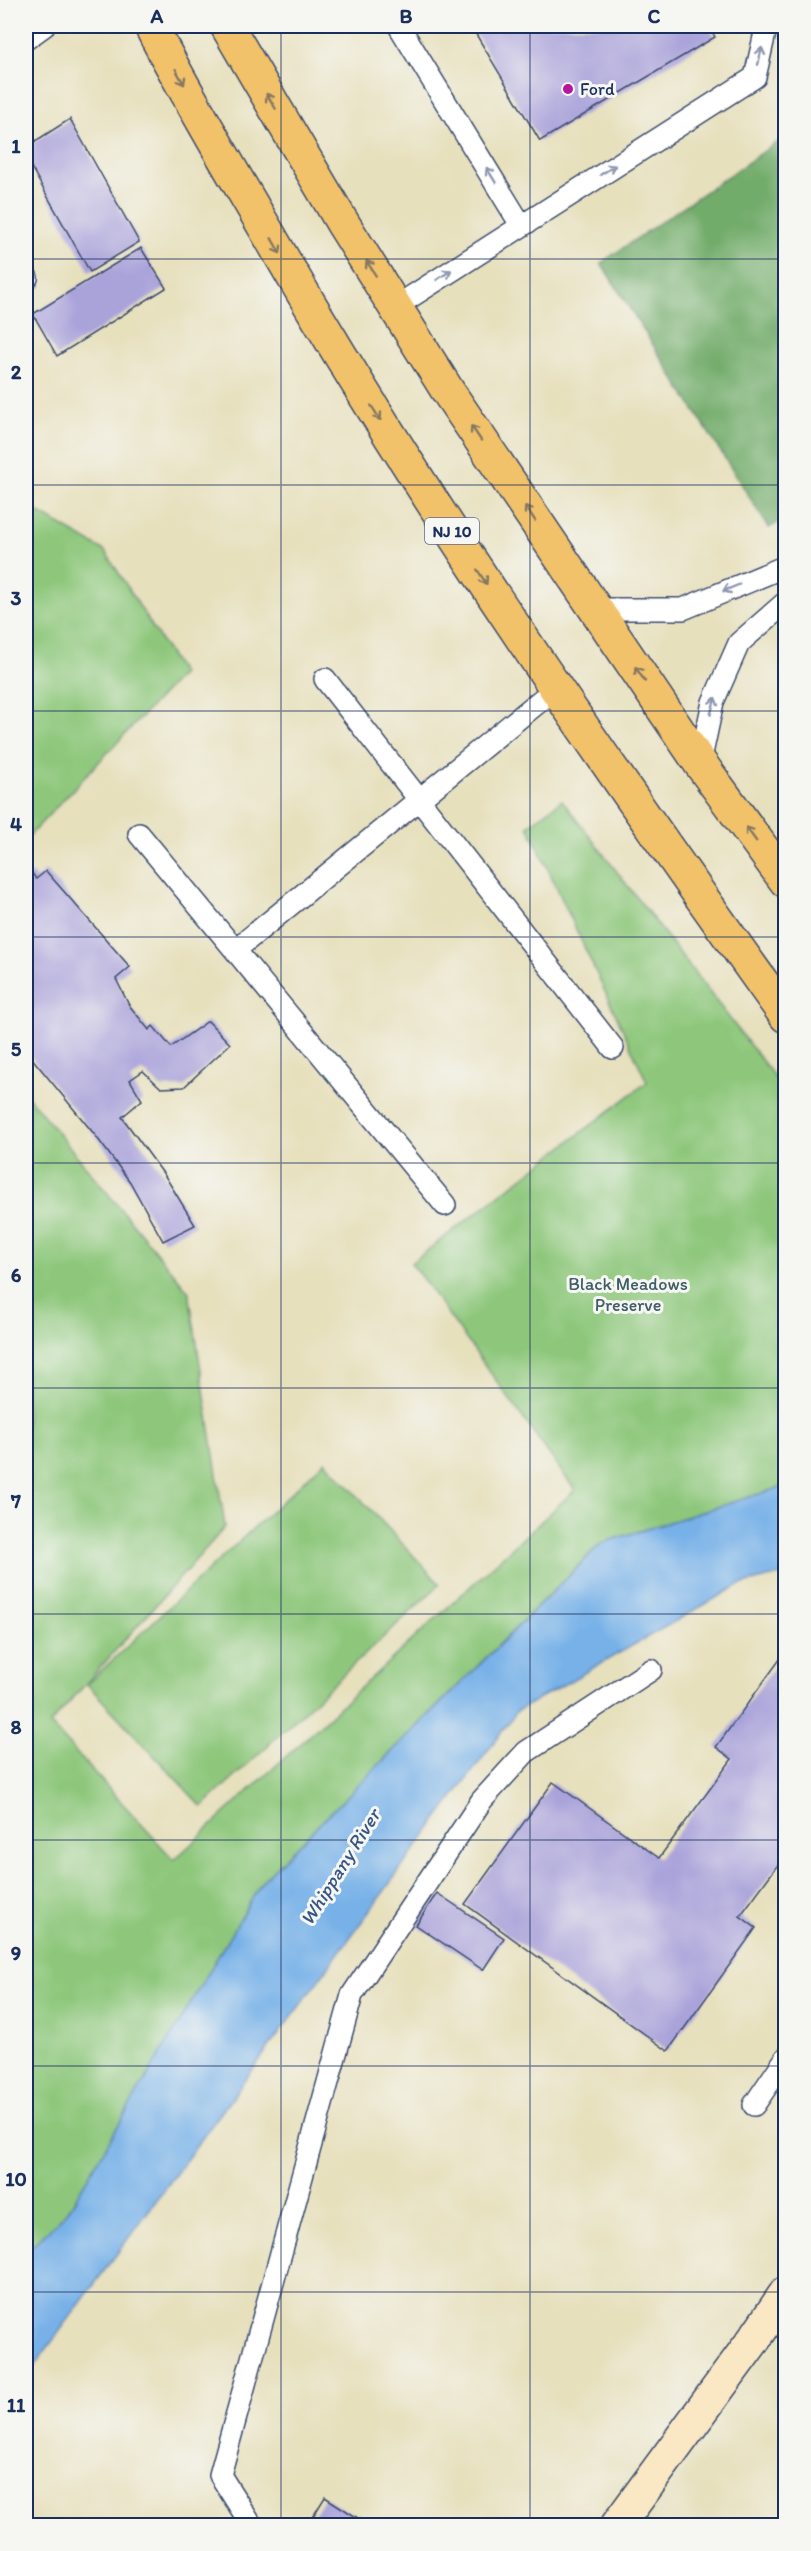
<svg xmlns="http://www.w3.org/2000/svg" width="811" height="2551" font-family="Itim,sans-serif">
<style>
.green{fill:#8ec77b;stroke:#547b6c;stroke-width:1.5}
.forest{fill:#72ac6b;stroke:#466e64;stroke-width:1.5}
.water{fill:#77b1e8;stroke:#4970a3;stroke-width:1.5}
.building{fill:#aaa3da}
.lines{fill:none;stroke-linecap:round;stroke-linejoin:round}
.lane-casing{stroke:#3a4a6c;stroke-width:24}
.secondary-casing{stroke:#3a4a6c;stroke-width:36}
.primary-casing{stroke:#3a4a6c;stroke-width:36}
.lane{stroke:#fff;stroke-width:21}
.secondary{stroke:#fae7c3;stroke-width:33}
.primary{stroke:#f2c26a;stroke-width:33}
.oneway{stroke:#8d97ae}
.oneway2{stroke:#867864}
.grid{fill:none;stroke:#1b2f5e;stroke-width:1.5;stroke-opacity:0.55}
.poi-dot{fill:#b5179e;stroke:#f6f6f2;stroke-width:2}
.labels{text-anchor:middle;stroke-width:6;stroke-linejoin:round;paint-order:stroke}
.shield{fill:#f6f6f2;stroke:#5d6b8a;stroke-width:1.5}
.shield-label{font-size:16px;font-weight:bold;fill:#1b2f5e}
.poi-label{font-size:18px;fill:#1b2f5e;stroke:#f6f6f2;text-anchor:start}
.park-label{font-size:18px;fill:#3e5d67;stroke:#f6f6f2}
.water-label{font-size:20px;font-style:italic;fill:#375687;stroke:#f6f6f2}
.neatline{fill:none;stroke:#1b2f5e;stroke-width:2}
.grid-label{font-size:20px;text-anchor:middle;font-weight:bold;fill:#1b2f5e}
</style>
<rect width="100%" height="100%" fill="#f6f6f2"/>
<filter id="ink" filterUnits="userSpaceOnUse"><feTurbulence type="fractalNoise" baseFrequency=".0167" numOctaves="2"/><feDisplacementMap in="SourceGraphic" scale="12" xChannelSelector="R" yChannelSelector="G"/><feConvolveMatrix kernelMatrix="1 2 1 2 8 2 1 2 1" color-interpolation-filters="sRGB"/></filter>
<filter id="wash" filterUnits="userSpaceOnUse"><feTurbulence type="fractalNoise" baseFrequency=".008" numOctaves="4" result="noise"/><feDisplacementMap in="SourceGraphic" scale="24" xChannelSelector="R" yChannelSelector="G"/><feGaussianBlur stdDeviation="1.35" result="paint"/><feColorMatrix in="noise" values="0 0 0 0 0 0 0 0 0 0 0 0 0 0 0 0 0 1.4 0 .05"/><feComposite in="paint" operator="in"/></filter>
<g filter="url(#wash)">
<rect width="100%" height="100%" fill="#e7e0bd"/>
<path class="green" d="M26,505L105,551L182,674L26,839Z
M562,800L786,1092L785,1486L601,1543L263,1880L68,2211L26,2252V1094L189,1292L225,1527L50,1724L174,1860L575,1490L411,1263L647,1082L528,826Z
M325,1461L440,1584L202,1807L87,1684Z"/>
<path class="forest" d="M785,137L786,518L769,528L601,263Z"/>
<path class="water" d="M785,1486V1574L739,1585L517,1711L26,2377V2252L68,2211L263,1880L602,1543Z"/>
<g id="blocks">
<path class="building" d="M471,26H709L715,37L540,141Z
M70,119L139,242L90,272L26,158V147Z
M141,248L166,288L57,356L33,314Z
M46,871L130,967L116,979L129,1005L149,1030L153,1026L171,1047L208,1021L230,1044L184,1087L161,1088L143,1071L130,1080L142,1100L122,1117L165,1176L195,1225L163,1241L130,1182L95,1135L26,1051V878L32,873L36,879Z
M786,1651V1854L740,1916L756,1928L668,2051L465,1904L553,1782L659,1858L732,1759L716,1747Z
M437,1893L504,1938L483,1970L416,1925Z
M325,2497L361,2520L357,2526H313L309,2523Z"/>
</g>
</g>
<g filter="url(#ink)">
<use href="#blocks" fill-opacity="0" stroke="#3a4a6c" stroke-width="1.5"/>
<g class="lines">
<g class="lane-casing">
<path id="lane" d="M399,26L521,225
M26,39L44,26
M26,276L27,278
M395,307L755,77L765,33L760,26
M596,609H683L786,566
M325,679L613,1048
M700,763L713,702L739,643L786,602
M139,834L235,950
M445,1205L235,950L557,687
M754,2105L786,2058
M252,2526L220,2475L352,1995L482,1800L526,1752L651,1670"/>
</g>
<g class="secondary-casing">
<path id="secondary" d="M617,2526L755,2338L786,2293"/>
</g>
<g class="primary-casing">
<path id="primary" d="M151,26C189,101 234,174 276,247C430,513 607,766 786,1016
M227,26L342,222L449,393L700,763L786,881"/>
</g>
<use href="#lane" class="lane"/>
<use href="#secondary" class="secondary"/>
<use href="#primary" class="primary"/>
</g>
<defs><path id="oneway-shaft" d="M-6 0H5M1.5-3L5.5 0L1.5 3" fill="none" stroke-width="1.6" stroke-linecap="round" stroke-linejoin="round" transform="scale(1.5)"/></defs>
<g class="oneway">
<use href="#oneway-shaft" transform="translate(760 56) rotate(-77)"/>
<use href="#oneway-shaft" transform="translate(608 170) rotate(-32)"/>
<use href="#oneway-shaft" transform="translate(491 175) rotate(-121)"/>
<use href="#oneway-shaft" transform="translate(444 275) rotate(-33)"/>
<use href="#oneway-shaft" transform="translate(731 588) rotate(157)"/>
<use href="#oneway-shaft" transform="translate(713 706) rotate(-74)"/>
</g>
<g class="oneway2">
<use href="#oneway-shaft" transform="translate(180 77) rotate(61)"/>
<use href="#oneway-shaft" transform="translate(271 101) rotate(-121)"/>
<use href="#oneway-shaft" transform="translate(276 246) rotate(60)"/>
<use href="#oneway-shaft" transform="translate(371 268) rotate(-122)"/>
<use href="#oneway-shaft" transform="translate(376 413) rotate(57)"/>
<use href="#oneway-shaft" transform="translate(476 433) rotate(-124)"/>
<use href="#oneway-shaft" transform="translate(530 513) rotate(-124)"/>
<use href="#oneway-shaft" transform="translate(482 577) rotate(57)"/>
<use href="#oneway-shaft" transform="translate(640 674) rotate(-124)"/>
<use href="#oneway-shaft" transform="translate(751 834) rotate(-126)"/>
</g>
</g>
<path class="grid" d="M281,26V2526M530,26V2526M26,259H786M26,485H786M26,711H786M26,937H786M26,1163H786M26,1388H786M26,1614H786M26,1840H786M26,2066H786M26,2292H786"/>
<circle class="poi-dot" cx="568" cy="89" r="6"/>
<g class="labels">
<rect class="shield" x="425" y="518" width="54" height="26" rx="4.5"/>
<g class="shield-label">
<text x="452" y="537">NJ 10</text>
</g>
<g class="poi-label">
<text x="580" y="95">Ford</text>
</g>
<g class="park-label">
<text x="628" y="1290">Black Meadows<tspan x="628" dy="21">Preserve</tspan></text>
</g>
<g class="water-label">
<text transform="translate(340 1867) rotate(-58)" y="7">Whippany River</text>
</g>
</g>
<rect width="811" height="2551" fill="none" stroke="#f6f6f2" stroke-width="66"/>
<rect x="33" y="33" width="745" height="2485" class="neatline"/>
<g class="grid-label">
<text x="157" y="23">A</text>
<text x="406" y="23">B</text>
<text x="654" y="23">C</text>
<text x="16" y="153">1</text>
<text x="16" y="379">2</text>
<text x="16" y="605">3</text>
<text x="16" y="831">4</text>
<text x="16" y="1056">5</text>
<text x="16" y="1282">6</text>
<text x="16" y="1508">7</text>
<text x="16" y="1734">8</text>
<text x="16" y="1960">9</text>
<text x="16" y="2186">10</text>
<text x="16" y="2412">11</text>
</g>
</svg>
